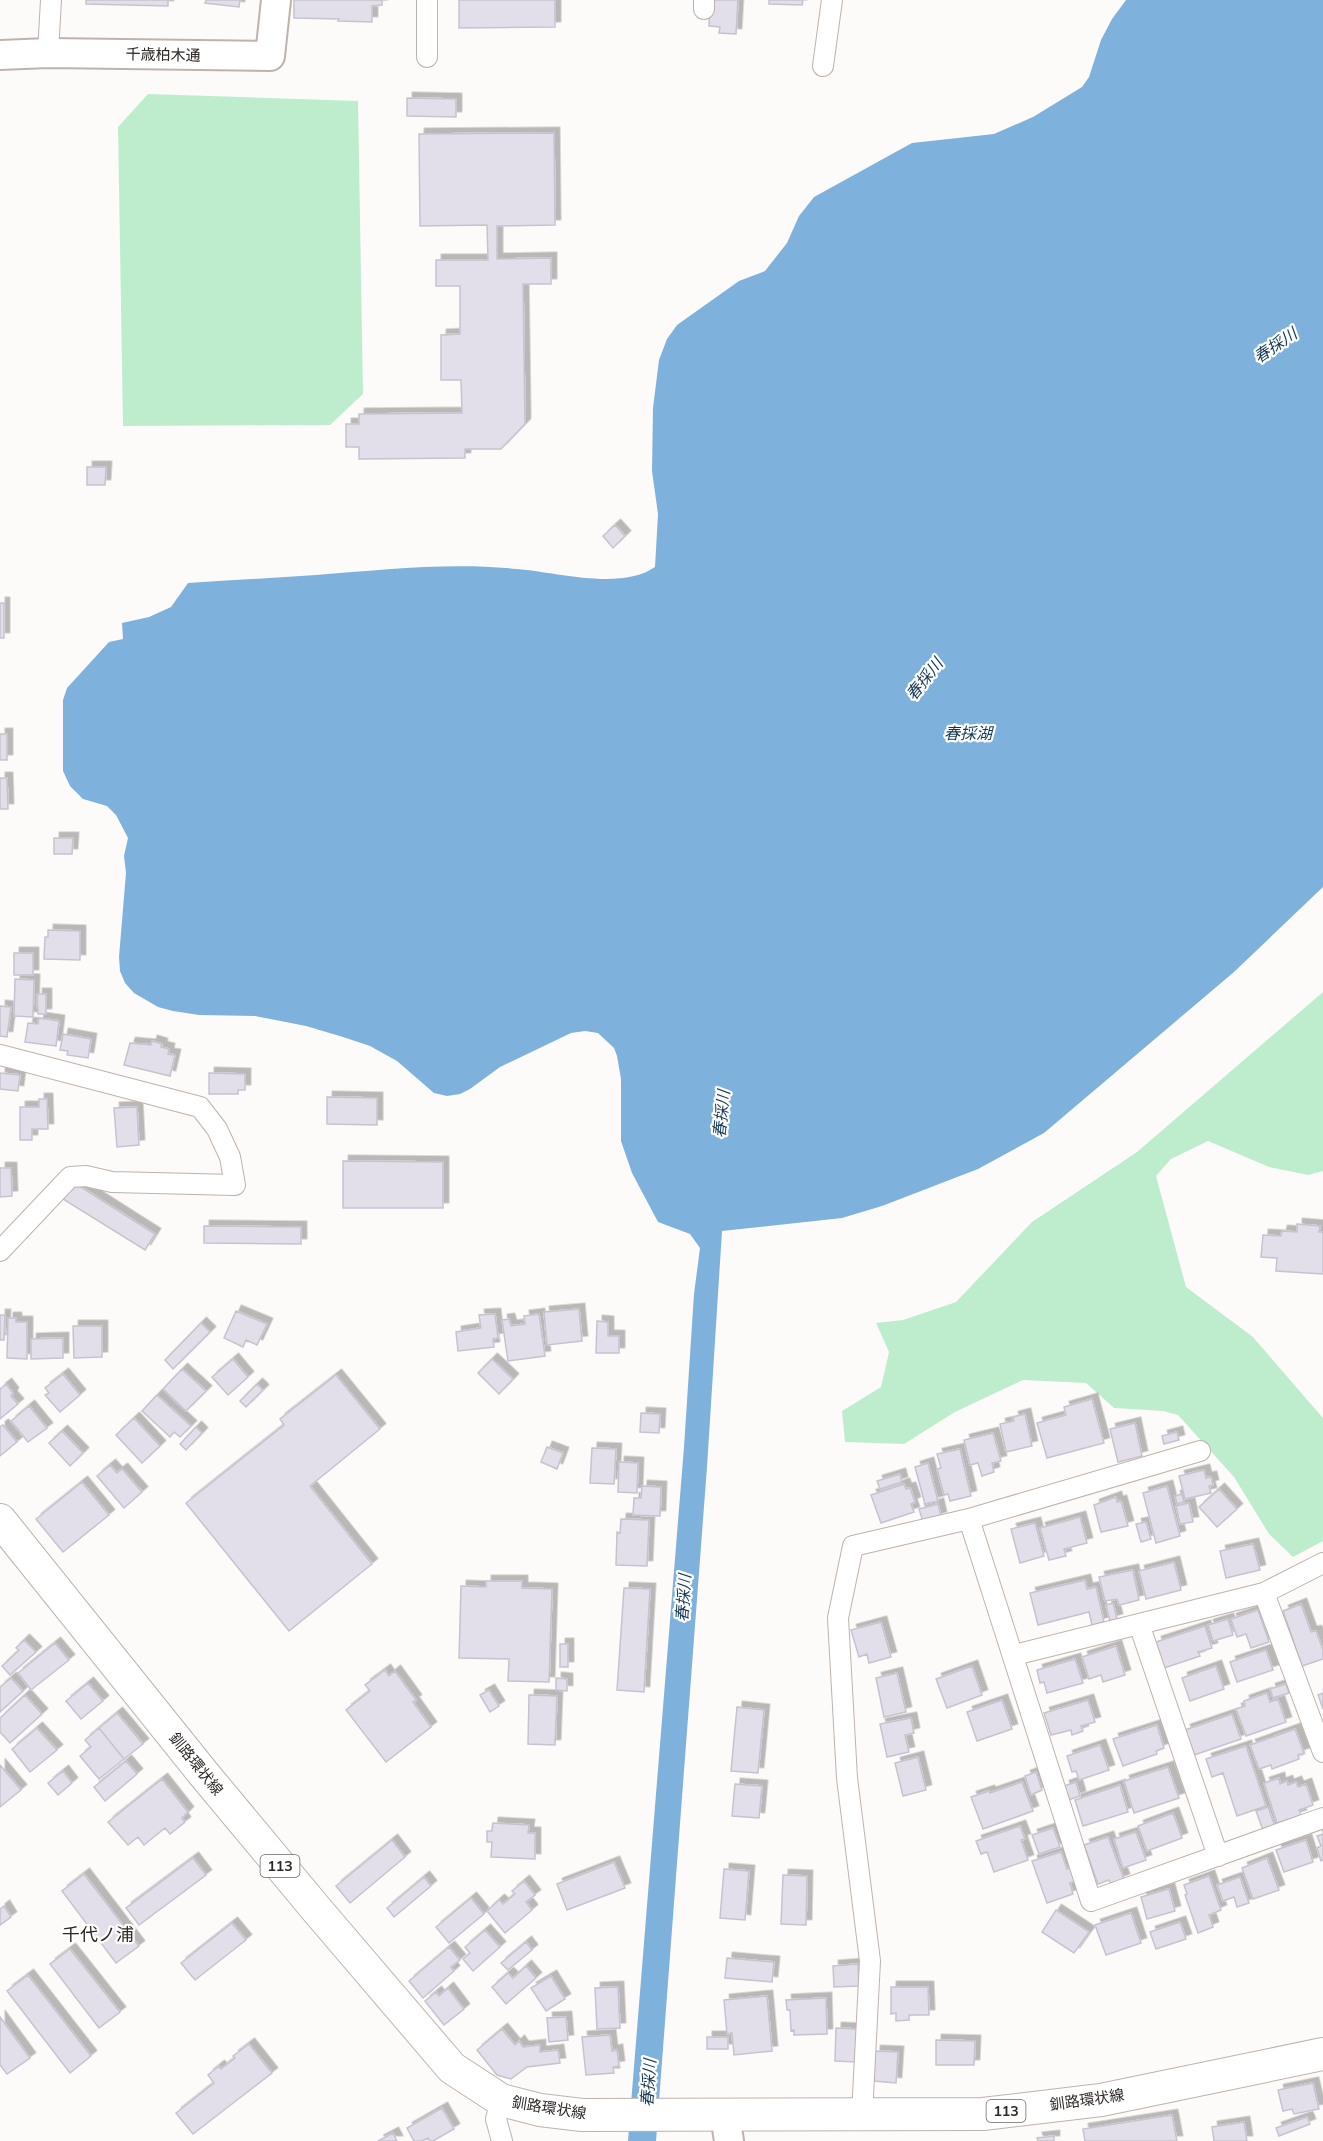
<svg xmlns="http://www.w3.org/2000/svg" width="1323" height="2141" font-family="Mulish,'Noto Sans JP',sans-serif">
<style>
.green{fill:#beedcd}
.water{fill:#7fb1dd}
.building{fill:#e2dfeb;stroke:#c6c3cf;stroke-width:1.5;filter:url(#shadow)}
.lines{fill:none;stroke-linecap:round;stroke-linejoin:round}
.street-casing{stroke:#bfb2ac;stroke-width:22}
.secondary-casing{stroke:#bfb2ac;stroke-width:32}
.primary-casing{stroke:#bfb2ac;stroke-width:34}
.street{stroke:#fff;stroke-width:20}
.secondary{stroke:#fff;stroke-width:28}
.primary{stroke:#fff;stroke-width:32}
.labels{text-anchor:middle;stroke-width:4.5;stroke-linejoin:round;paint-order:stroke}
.shield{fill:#fff;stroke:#6b6866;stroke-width:1.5}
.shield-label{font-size:14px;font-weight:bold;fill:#2c2725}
.street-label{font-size:15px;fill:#2c2725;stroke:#fff}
.water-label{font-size:16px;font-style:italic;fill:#113755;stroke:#fff}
.quarter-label{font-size:18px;fill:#302722;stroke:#fff}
</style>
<defs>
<filter id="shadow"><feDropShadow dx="5.5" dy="-5.5" stdDeviation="0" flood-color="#0004"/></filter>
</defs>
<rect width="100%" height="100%" fill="#fdfbf9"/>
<path class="green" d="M148,94L358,101L363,394L330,425L123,426L118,127Z
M1323,992V1171L1308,1175L1269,1167L1208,1141L1171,1159L1156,1176L1186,1287L1253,1337L1323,1418V1541L1293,1557L1269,1534L1234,1477L1178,1415L1163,1411L1114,1408L1086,1383L1023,1380L955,1412L904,1444L845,1442L842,1411L881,1387L889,1352L876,1323L903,1320L956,1302L1032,1222L1137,1152Z"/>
<path class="water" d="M1126,0H1323V887L1234,972L1044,1133L978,1169L882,1206L842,1218L722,1231L707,1467L656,2141H628L684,1447L694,1294L700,1248L690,1234L658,1222L632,1173L621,1141V1079L617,1056L614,1048L598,1033L585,1031L571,1033L500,1067L470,1089L460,1094L447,1096L434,1093L397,1061L370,1046L343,1037L306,1026L255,1016L199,1015L173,1011L158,1007L134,993L125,983L120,971L119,957L126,873L124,856L128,838L116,815L107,806L83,799L70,786L63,771V700L67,688L109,642L123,639L122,623L149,617L171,607L188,583C231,580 273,578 316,575C382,570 450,562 517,569C556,572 621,591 655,567L658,514L652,471L653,408L659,360L667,339L677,325L739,281L765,271L787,243L799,216L814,197L912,143L994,134L1033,117L1082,87L1089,77L1101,40L1112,19Z"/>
<path class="building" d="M86,0H168V6L86,4Z
M206,0H240L239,7L205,3Z
M294,0H382V5L372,6V22L338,21L339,19L294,18Z
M459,0H555V27L459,28Z
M710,0H738L736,34L719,33L720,27L709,26Z
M769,0H803L802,5L769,4Z
M407,98L456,99V117L407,116Z
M554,133L555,225L497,226V259L551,258V284H523L525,424L501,449H465V458L359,459V447H346V424H359V414L462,413L461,380H441V335L460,334V286H436V260H488L487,225L420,226L419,134Z
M87,467H106L105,485H87Z
M615,525L625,536L613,548L603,536Z
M0,603H4V638H0Z
M0,734H7V760H0Z
M0,778H7L8,809H0Z
M54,838H73L72,854H54Z
M48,930L80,931V960L44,959L45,937H48Z
M14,953H33V975H14Z
M15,979L34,980L33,1017L14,1016Z
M37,994H46V1014H38Z
M0,1006L11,1007L7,1037L0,1036Z
M39,1018L59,1021L56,1046L25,1042L28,1023L38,1024Z
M63,1034L91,1039L88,1058L67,1055L68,1051L60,1050Z
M152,1041L162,1044L161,1047L169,1049L168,1054L175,1055L170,1076L124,1065L130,1043L151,1045Z
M0,1073L20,1075L18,1091L0,1089Z
M209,1073L245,1074V1090H238V1094H209Z
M327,1097L377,1098V1125L327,1124Z
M39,1099H47L48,1129H32V1140H20V1107H39Z
M137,1107L139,1145L117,1147L114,1108Z
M343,1161L443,1162V1208H343Z
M0,1168H11L12,1196L0,1197Z
M73,1182L155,1234L145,1250L63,1199Z
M1297,1224L1320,1226L1319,1232H1323V1274L1276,1271L1277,1258L1261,1257L1263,1235L1281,1236L1282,1231L1297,1232Z
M204,1226L301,1227V1244L204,1243Z
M579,1309L582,1341L547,1345L544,1312Z
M236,1311L267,1324L257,1345L246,1340L243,1347L224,1338Z
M495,1314L498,1338L493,1339L494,1347L458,1351L456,1332L481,1328L479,1315Z
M539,1314L545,1356L508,1361L502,1320L509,1319L511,1326L525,1324L524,1316Z
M0,1315H5L4,1340H0Z
M8,1318H16V1322H27V1359L7,1358Z
M597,1321L608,1322V1336H619V1353H596Z
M201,1323L210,1332L173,1369L165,1360Z
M73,1326H102V1357L74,1358Z
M63,1338V1358L31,1359V1339Z
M233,1359L248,1377L228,1395L212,1377Z
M492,1359L513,1379L499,1394L478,1373Z
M182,1369L206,1391L186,1411L163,1389Z
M63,1374L80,1395L60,1412L45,1395L49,1393L45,1388Z
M336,1375L380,1429L310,1486L372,1564L289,1631L186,1503L284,1425L280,1419Z
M6,1384L13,1393L11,1396L18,1404L0,1419V1389Z
M257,1384L263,1390L246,1407L240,1401Z
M157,1395L191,1426L180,1437L174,1432L170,1437L142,1411Z
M1092,1399L1104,1443L1047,1458L1037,1423L1066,1415L1064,1407Z
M29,1406L47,1428L28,1442L11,1421Z
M641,1413L660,1414L659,1433L640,1432Z
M1025,1414L1032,1446L1006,1452L1000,1424L1014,1421L1013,1417Z
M134,1418L160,1446L142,1463L116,1435Z
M1135,1423L1142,1456L1118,1462L1110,1429Z
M3,1425L17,1442L0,1456V1427Z
M196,1427L202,1433L186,1450L180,1444Z
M62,1431L83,1453L70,1466L49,1443Z
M1177,1432L1179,1440L1164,1444L1162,1436Z
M993,1433L1001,1461L992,1463L994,1472L982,1476L978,1463L970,1465L964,1440Z
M547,1447L563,1453L557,1469L541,1462Z
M592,1448L616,1449L614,1484L590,1483Z
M960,1449L971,1496L950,1501L948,1494L944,1495L937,1469L941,1468L937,1454Z
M619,1462L638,1463L637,1493L618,1492Z
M928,1463L938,1501L925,1504L915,1467Z
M110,1465L117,1473L122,1469L142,1492L124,1508L97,1476Z
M1204,1470L1206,1478L1211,1477L1213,1485L1209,1486L1211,1493L1185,1499L1179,1476Z
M900,1474L902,1482L880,1489L877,1481Z
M82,1482L109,1515L63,1552L36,1519Z
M904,1484L906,1489L910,1488L915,1502L911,1504L914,1512L881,1523L871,1495Z
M642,1486L661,1487L660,1516L633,1515L634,1498H641Z
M1167,1486L1180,1536L1156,1543L1143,1493Z
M1219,1489L1237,1509L1217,1527L1199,1507Z
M1182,1494L1184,1502L1177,1504L1175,1496Z
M1116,1497L1117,1502L1121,1501L1128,1526L1101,1532L1094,1505Z
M1189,1503L1193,1522L1180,1524L1176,1506Z
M938,1504L941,1517L923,1522L919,1509Z
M1080,1517L1087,1543L1064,1549L1066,1556L1049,1560L1040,1528Z
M621,1519L649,1520L647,1566L616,1565L617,1532L620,1533Z
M1146,1522L1151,1539L1141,1542L1136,1524Z
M1035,1523L1044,1556L1020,1563L1011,1529Z
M1253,1544L1260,1570L1226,1578L1220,1551Z
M1174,1562L1181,1590L1146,1599L1139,1571Z
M1133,1570L1139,1600L1119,1605L1117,1599L1105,1601L1099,1577Z
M1085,1580L1087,1589L1096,1587L1104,1622L1092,1625L1089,1612L1038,1625L1030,1593Z
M486,1581H522V1588L552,1589L549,1682L508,1681L509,1659L459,1658L461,1586L486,1587Z
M624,1588L650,1589L644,1692L617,1690Z
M1113,1603L1117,1619L1110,1621L1106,1605Z
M1301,1604L1311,1632L1316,1631L1323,1650V1659L1302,1666L1283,1611Z
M1258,1610L1269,1642L1251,1648L1246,1634L1237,1637L1231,1619Z
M1228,1619L1233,1635L1213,1641L1208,1625Z
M881,1622L891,1657L869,1663L867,1654L859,1657L851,1630Z
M1205,1626L1212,1648L1198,1652L1200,1656L1164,1668L1156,1642Z
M24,1640L36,1652L10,1675L2,1666L19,1650L16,1648Z
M55,1643L69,1660L31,1690L18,1673Z
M560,1644H568V1667H560Z
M1116,1646L1125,1675L1103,1682L1101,1675L1089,1679L1082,1657Z
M1266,1650L1273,1670L1237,1682L1230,1662Z
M1075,1659L1083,1683L1047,1693L1044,1682L1040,1683L1037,1670Z
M972,1666L982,1695L947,1708L936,1679Z
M1216,1666L1224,1689L1190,1701L1182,1678Z
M385,1670L389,1676L395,1671L416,1700L413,1702L431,1727L386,1762L346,1710L370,1691L365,1685Z
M897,1673L906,1712L884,1717L876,1678Z
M11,1678L23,1691L0,1712V1687Z
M556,1678L567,1679V1691L556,1690Z
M88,1683L103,1701L81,1719L66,1701Z
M1286,1684L1289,1693L1273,1698L1270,1689Z
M489,1690L499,1706L490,1712L480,1695Z
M1267,1693L1270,1702L1278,1699L1286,1722L1246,1736L1236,1709L1245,1706L1244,1701Z
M1323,1693V1709L1318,1695Z
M25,1695L42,1714L10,1743L0,1732V1718Z
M529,1695L557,1696L555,1745L528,1744Z
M1002,1700L1012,1729L977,1741L967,1712Z
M1088,1700L1095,1722L1081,1726L1083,1731L1072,1735L1071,1730L1051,1735L1044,1713Z
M737,1707L764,1710L758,1773L731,1771Z
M117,1713L143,1744L124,1759L99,1728Z
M1232,1714L1241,1739L1194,1755L1185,1730Z
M911,1718L914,1733L905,1735L909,1752L887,1757L880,1724Z
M1157,1725L1164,1748L1156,1751L1157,1754L1123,1766L1113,1739Z
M37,1728L57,1750L30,1772L12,1749Z
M99,1728L124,1759L99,1779L80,1756L91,1747L85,1740Z
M1295,1729L1304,1753L1298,1755L1299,1759L1272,1769L1271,1765L1259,1769L1250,1745Z
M1100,1745L1109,1770L1079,1780L1076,1771L1072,1772L1067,1756Z
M1246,1746L1266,1806L1237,1816L1223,1773L1212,1777L1206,1759Z
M918,1757L926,1790L903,1796L895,1763Z
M126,1761L137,1774L105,1801L94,1787Z
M0,1765L21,1790L0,1807Z
M1168,1767L1179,1798L1134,1813L1124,1781Z
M63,1771L72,1783L58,1795L48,1783Z
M1036,1772L1042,1790L1031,1795L1025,1776Z
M1279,1778L1280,1784L1287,1781L1288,1785L1296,1782L1298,1787L1306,1784L1313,1805L1299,1810L1301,1815L1277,1823L1264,1783Z
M162,1779L188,1812L182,1818L185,1822L170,1834L165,1828L144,1845L138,1837L128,1845L108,1822Z
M1022,1782L1033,1811L983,1829L971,1797L989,1791L990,1793Z
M1076,1782L1080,1796L1068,1800L1064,1786Z
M735,1784L762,1786L759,1818L732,1816Z
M1120,1785L1128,1812L1083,1826L1075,1800Z
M1268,1807L1276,1829L1264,1833L1256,1811Z
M1173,1813L1182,1838L1147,1851L1138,1826Z
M493,1823L529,1825L528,1833H535V1859L491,1857L492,1842H487V1831H492Z
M1020,1826L1025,1839L1021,1840L1028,1860L994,1872L987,1852L981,1854L976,1841Z
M1053,1828L1060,1847L1039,1854L1032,1835Z
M1136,1832L1146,1860L1123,1868L1114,1839Z
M1323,1834V1860L1321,1861L1317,1848L1321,1846L1317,1836Z
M1108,1837L1124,1879L1111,1884L1109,1880L1098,1884L1084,1845Z
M392,1840L405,1857L350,1903L336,1886Z
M1306,1840L1313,1862L1284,1872L1276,1850Z
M1061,1852L1067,1869L1071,1867L1075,1881L1070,1883L1073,1894L1047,1903L1032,1861Z
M193,1858L206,1875L139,1925L126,1908Z
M1267,1858L1279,1890L1253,1899L1242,1868Z
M614,1862L625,1888L567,1910L557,1884Z
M724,1869L749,1871L745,1920L720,1918Z
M84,1874L139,1946L116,1963L62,1891Z
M783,1875L807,1876L806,1925L781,1924Z
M1209,1876L1221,1910L1209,1915L1213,1927L1198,1933L1185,1895L1187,1894L1184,1885Z
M424,1877L431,1886L394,1917L387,1908Z
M1240,1877L1249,1903L1237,1907L1234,1897L1223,1901L1217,1885Z
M524,1881L535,1895L526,1902L532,1910L505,1933L487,1911L499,1900L503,1904L515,1894L512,1891Z
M1169,1889L1175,1911L1147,1919L1141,1897Z
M471,1898L484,1914L449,1943L436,1927Z
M4,1906L11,1917L0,1925V1909Z
M1056,1910L1089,1932L1074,1953L1042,1932Z
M1131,1913L1141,1943L1106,1955L1095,1925Z
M1180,1922L1186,1939L1156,1949L1150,1932Z
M232,1923L246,1940L195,1980L181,1963Z
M485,1930L500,1947L473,1971L463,1959L470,1953L465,1947Z
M526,1942L532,1950L508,1970L501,1963Z
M449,1947L460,1960L451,1967L454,1971L423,1998L409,1981Z
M70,1949L120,2012L99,2028L50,1964Z
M727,1958L774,1962L772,1982L725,1978Z
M858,1964L859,1986L834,1987L833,1966Z
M526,1966L536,1978L506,2004L492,1987L508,1973L513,1978Z
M28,1975L91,2056L70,2073L7,1991Z
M551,1976L565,1999L546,2011L531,1988Z
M618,1987L620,2028L597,2029L595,1988Z
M891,1987H928L929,2015H909V2020L896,2021V2013L891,2014Z
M448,1988L464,2009L444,2025L425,2001L436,1992L439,1996Z
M767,1996L772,2051L734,2055L732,2033L727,2034L724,2000Z
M826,1998L827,2034L794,2035V2030L791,2031L790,2010H787L786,2000Z
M0,2017L30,2058L7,2074L0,2065Z
M566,2017L568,2040L549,2042L547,2018Z
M836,2028L857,2029L856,2062L835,2061Z
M502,2029L515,2045L519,2041L523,2047L540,2045V2052L558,2050L560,2063L527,2067L511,2079L497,2075L477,2050Z
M610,2035L612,2051L617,2050L619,2066L613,2067L614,2073L586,2075L582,2037Z
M707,2037H728V2049H707Z
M936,2040L975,2041L974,2065H936Z
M249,2044L272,2073L193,2134L176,2113L214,2083L208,2075L219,2066L221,2069L235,2058L233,2056Z
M875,2051L898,2052L896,2083L874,2081Z
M1313,2083L1319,2109L1294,2114L1292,2109L1283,2111L1278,2090Z
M442,2108L454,2129L433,2141H430L428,2138L422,2141H414L407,2128Z
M1172,2115L1177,2141H1085L1083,2129Z
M1307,2117L1310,2124L1279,2136L1276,2128Z
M1244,2122L1247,2141H1214L1212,2127Z
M393,2133L397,2141H378Z
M1054,2136V2141H1038L1037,2138Z"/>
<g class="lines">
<g class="street-casing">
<path id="street" d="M704,9V0
M48,53L51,0
M427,57V0
M823,66L832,0
M0,1055L200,1107L217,1129L230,1157L235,1185L112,1182L86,1176L70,1177L0,1251
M969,1519L1200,1451
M1264,1593L1323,1752
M1139,1624L1218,1856
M1014,1655L1264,1593L1323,1563
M501,2100L496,2119L502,2141
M862,2115L870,1961L847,1778L838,1618L853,1546L969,1519L1091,1901L1323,1818"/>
</g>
<g class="secondary-casing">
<path id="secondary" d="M0,55L48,53L270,56L276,0
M725,2115L729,2141"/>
</g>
<g class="primary-casing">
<path id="primary" d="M0,1520L203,1773L317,1910L452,2068L501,2100L540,2110L582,2115L983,2114L1101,2100L1323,2054"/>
</g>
<use href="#street" class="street"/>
<use href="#secondary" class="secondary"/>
<use href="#primary" class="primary"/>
</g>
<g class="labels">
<g class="shield">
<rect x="260.5" y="1855" width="39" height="22" rx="4.5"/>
<rect x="986.5" y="2100" width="39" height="22" rx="4.5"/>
</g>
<g class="shield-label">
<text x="280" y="1871">113</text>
<text x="1006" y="2116">113</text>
</g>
<g class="street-label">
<text transform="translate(163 55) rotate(1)" y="5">千歳柏木通</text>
<text transform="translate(196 1764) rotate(51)" y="5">釧路環状線</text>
<text transform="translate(1087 2100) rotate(-8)" y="5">釧路環状線</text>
<text transform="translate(549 2108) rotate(9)" y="5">釧路環状線</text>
</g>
<g class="water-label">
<text transform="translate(1275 345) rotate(-34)" y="6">春採川</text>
<text transform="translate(924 679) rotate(-52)" y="6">春採川</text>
<text x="968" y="739">春採湖</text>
<text transform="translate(721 1114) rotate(-84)" y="6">春採川</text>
<text transform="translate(683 1598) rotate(-86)" y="6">春採川</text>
<text transform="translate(648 2083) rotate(-86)" y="6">春採川</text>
</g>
<g class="quarter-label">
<text x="98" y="1941">千代ノ浦</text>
</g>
</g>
</svg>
